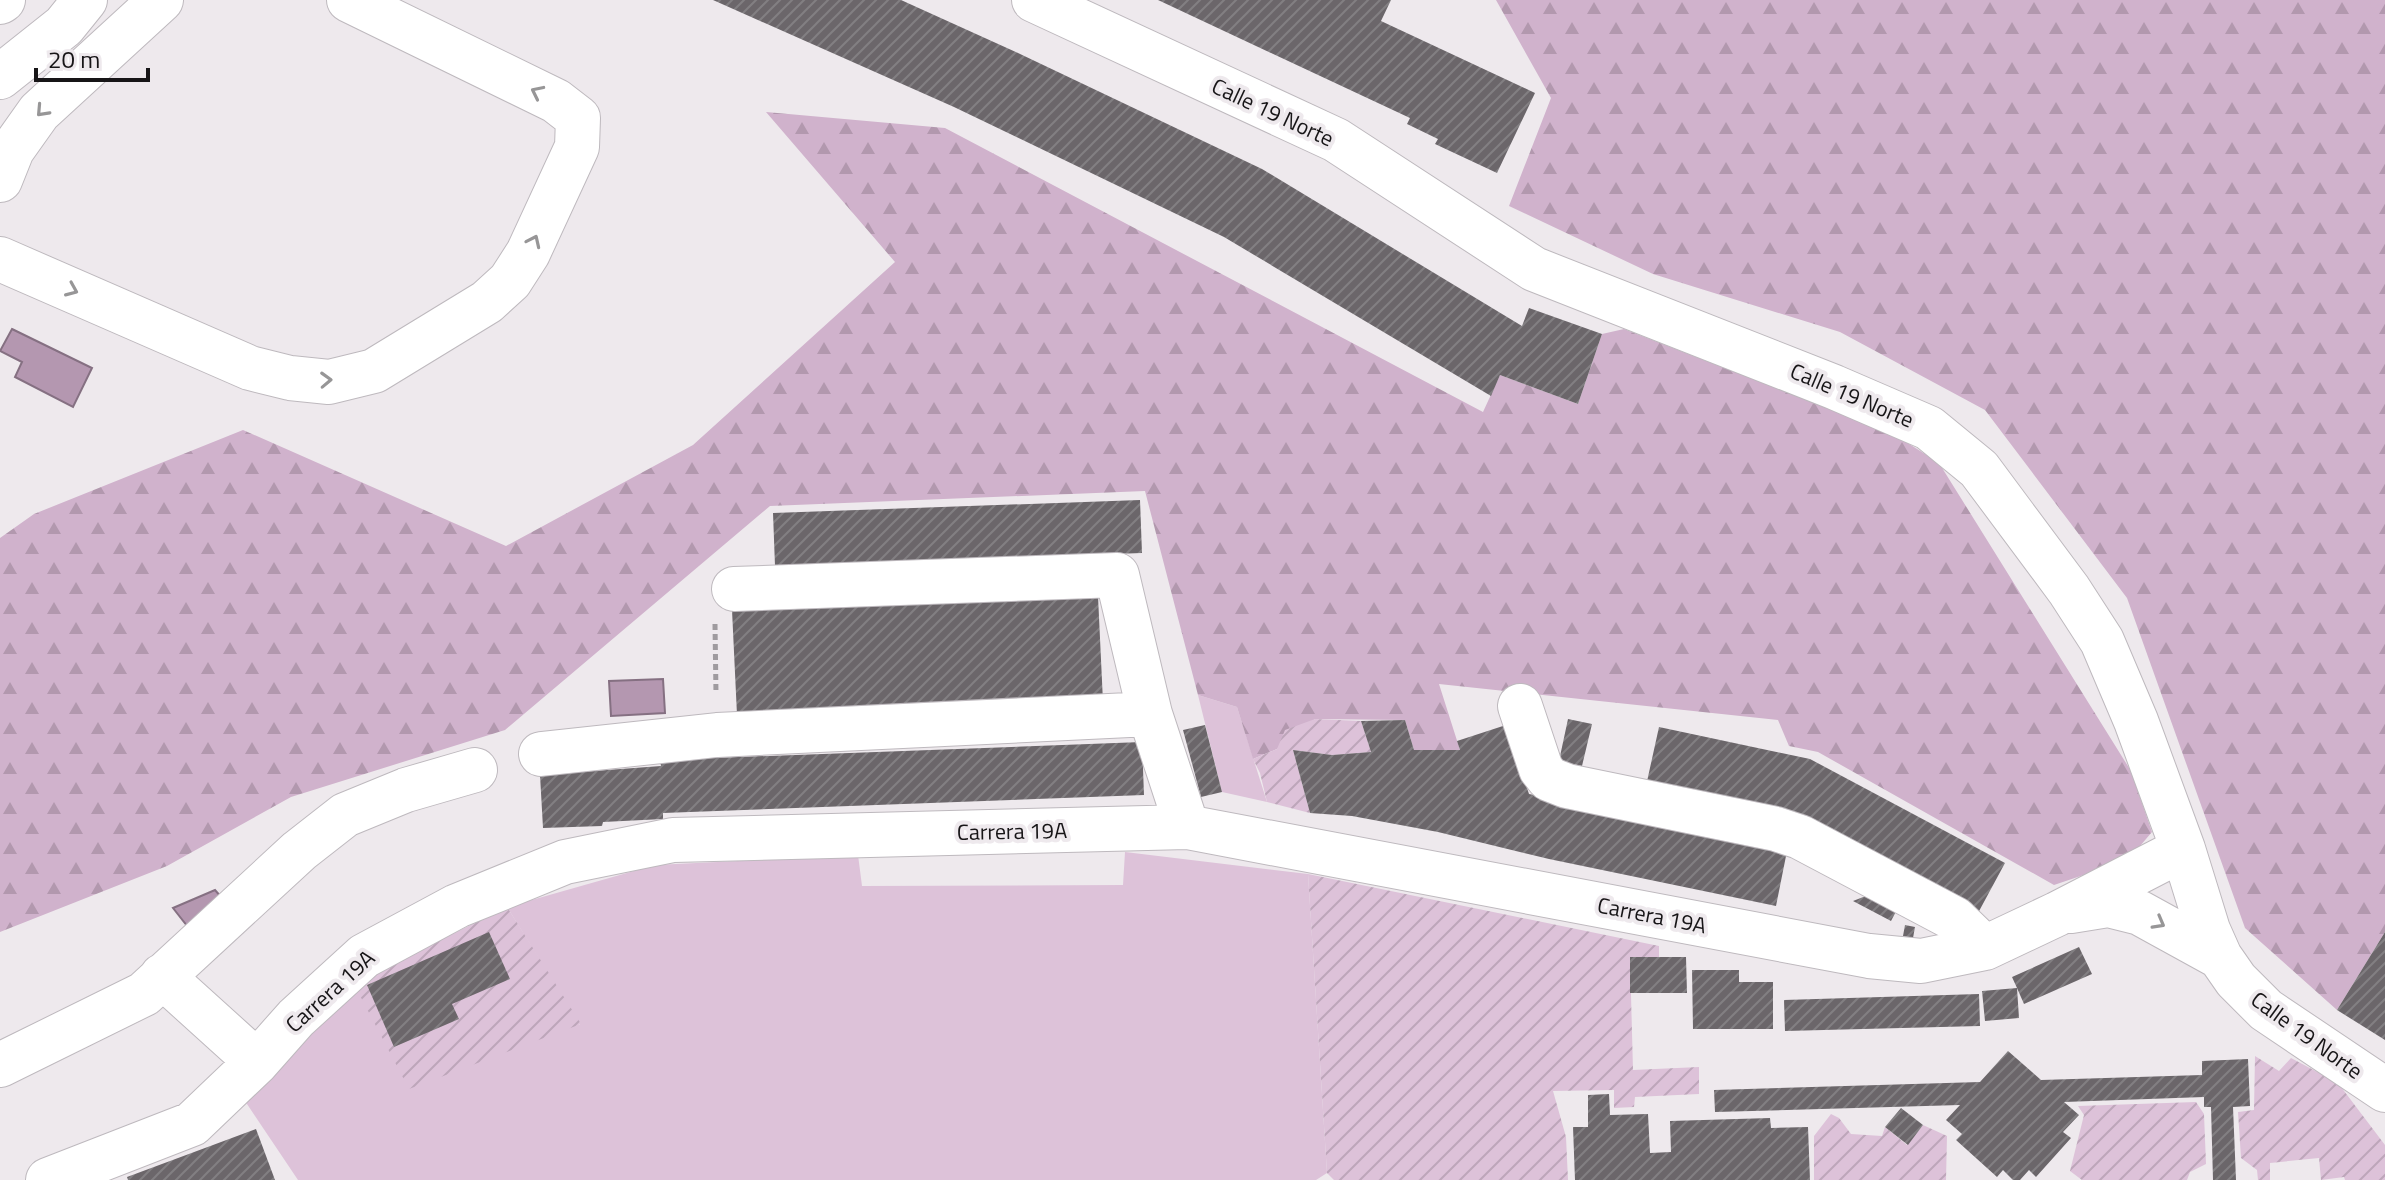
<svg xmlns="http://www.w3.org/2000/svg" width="2385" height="1180" font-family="'Titillium Web',sans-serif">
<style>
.grass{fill:#ddc2d9}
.forest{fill:url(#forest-firs)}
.garden{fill:url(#garden-furrows)}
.water{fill:#b497b0;stroke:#857082;stroke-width:2}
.building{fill:url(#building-hatch)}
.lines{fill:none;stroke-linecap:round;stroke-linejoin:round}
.minor-casing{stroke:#beb9be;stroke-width:46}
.path{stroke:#9f9b9f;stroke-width:5;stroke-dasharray:6 4;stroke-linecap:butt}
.minor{stroke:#fff;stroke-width:44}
.oneway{stroke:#979697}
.labels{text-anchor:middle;stroke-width:8;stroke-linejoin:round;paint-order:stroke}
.street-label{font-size:22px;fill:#171517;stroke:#eee9ed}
</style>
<defs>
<pattern id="forest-firs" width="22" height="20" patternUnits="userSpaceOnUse" patternTransform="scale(2)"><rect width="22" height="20" fill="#d0b2cc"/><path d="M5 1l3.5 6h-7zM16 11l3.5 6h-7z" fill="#b298ae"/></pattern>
<pattern id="garden-furrows" width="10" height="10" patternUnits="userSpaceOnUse" patternTransform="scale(2)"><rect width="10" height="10" fill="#ddc2d9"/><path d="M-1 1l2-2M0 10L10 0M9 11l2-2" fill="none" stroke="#bda6ba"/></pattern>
<pattern id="building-hatch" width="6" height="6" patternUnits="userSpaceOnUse" patternTransform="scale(2)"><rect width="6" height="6" fill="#6b666a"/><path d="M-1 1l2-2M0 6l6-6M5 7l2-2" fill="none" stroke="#827f82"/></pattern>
</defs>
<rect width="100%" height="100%" fill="#eee9ed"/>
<path class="grass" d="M1198,695L1237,707L1267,802L1222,792Z
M1125,852L1308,874L1327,1173L1316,1180H298L245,1101L356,988L580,1025L507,907L655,865L858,855L862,886L1123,885Z"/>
<path class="forest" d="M1496,0H2385V932L2337,1010L2245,928L2127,598L1985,410L1840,332L1653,274L1509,206L1551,98Z
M766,112L945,128L1483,412L1500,375L1578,404L1602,334L1624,329L1892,433L1939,463L2131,771L2152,832L2128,860L2054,885L1818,752L1789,746L1778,720L1439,684L1460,750H1414L1405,720L1315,719L1277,749L1253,759L1237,707L1198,695L1145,491L770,506L505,730L291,797L167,866L0,932V538L34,514L243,430L506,546L693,445L895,262Z"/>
<path class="garden" d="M1315,719L1361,721L1371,752L1332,755L1293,750L1310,813L1267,802L1260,773L1253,759L1277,749L1285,730Z
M1308,874L1659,946V957H1630L1633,1070L1699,1067V1094L1635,1097L1634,1107L1614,1108V1090L1553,1091L1566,1137L1568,1180H1334L1327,1173Z
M507,907L581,1024L409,1089L356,988L380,970Z
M2255,1056L2279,1071L2291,1058L2338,1083L2385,1145V1180H2345L2344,1177L2321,1180L2319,1158L2270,1163V1180H2258L2257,1170L2241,1158L2238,1112L2254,1110Z
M2196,1102L2204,1114L2206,1164L2190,1172L2187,1180H2082L2070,1171L2084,1115L2078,1106Z
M1831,1114L1839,1118L1851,1134L1882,1136L1885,1127L1907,1145L1923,1125L1947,1136L1946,1180H1814V1136Z"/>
<path class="water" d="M12,329L92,368L73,407L15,377L22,362L0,351Z
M663,679L665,713L611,716L609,681Z
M215,890L222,898L188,927L173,908Z"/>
<path class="building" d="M713,0H901L1018,53L1262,169L1522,326L1529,308L1602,334L1578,404L1500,375L1491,396L1224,237L954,107Z
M1158,0H1391L1381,21L1535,93L1497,173L1435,144L1438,139L1407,124L1410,118Z
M1140,500L1142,553L775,566L773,513Z
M1098,596L1103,702L737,715L732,610Z
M1568,719L1592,724L1582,766L1559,761Z
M1405,720L1414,750H1460L1457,741L1506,725L1529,794L1788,846L1776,906L1549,859L1438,832L1352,816L1310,813L1293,750L1332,755L1371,752L1361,721Z
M1205,725L1222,792L1201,797L1183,730Z
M1659,727L1810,759L2005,863L1978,913L1646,786Z
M1142,742L1144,795L663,813V819L603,822L602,826L543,828L540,775L661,766L660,760Z
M1876,892L1900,904L1891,921L1853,901Z
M1905,925L1915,927L1913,938L1903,936Z
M489,932L510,979L452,1004L459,1019L394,1047L367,985Z
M2385,932V1040L2337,1010Z
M2079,947L2092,974L2024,1004L2017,988L2019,1018L1985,1021L1982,991L2017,988L2012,977Z
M1630,957H1686L1687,993H1630Z
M1692,970H1739V982H1773V1029H1693Z
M1979,994L1980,1026L1785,1031L1784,1000Z
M2008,1051L2041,1080L2202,1075V1061L2248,1059L2250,1106L2233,1107L2236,1180H2213L2211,1107H2204V1097L2064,1102L2079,1115L2063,1132L2071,1138L2036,1177L2029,1170L2020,1180H2013L2003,1170L1997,1177L1956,1140L1962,1134L1946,1120L1960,1105L1715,1112L1714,1090L1980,1082Z
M1609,1094L1610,1115L1648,1114L1650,1153L1671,1152L1670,1121L1770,1118L1771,1128L1808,1127L1810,1180H1575L1573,1127H1588V1095Z
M1901,1108L1923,1125L1908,1145L1885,1127Z
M256,1129L275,1180H128L127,1177Z"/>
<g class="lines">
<g class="minor-casing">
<path id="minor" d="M1034,0L1336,140L1534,269L1834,387L1929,428L1979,469L2069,590L2102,641L2136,721L2183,849L2208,930L2220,957L2236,980L2266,1010L2385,1090
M0,2L3,0
M0,77L64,26L85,0
M0,180L12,150L39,112L161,0
M0,259L250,368L290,378L329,382L374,371L487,302L510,281L528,253L577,147L578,118L556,101L349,0
M734,589L1117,575L1150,714L1187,827
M1520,706L1541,769L1549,779L1567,786L1776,829L1800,837L1955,919L1985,948
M541,754L717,735L1150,714
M2071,911L2108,905L2140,913L2220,957
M162,976L257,1062
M0,1065L144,994L299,851L345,815L406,790L475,770
M48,1180L192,1124L257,1062L296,1018L364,956L457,906L565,862L673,840L1187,827L1869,956L1921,961L1985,948L2057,914L2183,849"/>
</g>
<path class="path" d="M715,624L716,694"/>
<use href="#minor" class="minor"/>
</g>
<defs><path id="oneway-chevron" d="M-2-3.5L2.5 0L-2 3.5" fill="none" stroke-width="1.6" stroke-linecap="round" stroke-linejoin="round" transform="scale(2)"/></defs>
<g class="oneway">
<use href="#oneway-chevron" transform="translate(537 92) rotate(-154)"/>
<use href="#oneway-chevron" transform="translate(42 111) rotate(133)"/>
<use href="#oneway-chevron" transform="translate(534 241) rotate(-65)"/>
<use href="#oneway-chevron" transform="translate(72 290) rotate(23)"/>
<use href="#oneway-chevron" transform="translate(326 380) rotate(-2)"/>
<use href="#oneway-chevron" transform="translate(2159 923) rotate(29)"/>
</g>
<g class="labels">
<g class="street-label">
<text transform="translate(1273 112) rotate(25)" y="8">Calle 19 Norte</text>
<text transform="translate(1852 395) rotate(23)" y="8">Calle 19 Norte</text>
<text transform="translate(1012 831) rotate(-1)" y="8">Carrera 19A</text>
<text transform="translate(1652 915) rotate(11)" y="8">Carrera 19A</text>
<text transform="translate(330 991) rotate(-42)" y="8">Carrera 19A</text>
<text transform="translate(2307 1035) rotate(36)" y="8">Calle 19 Norte</text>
</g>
</g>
<path d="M36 68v12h112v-12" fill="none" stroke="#171517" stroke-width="4"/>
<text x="48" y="68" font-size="24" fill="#171517" stroke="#eee9ed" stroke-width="6" paint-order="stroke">20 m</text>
</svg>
